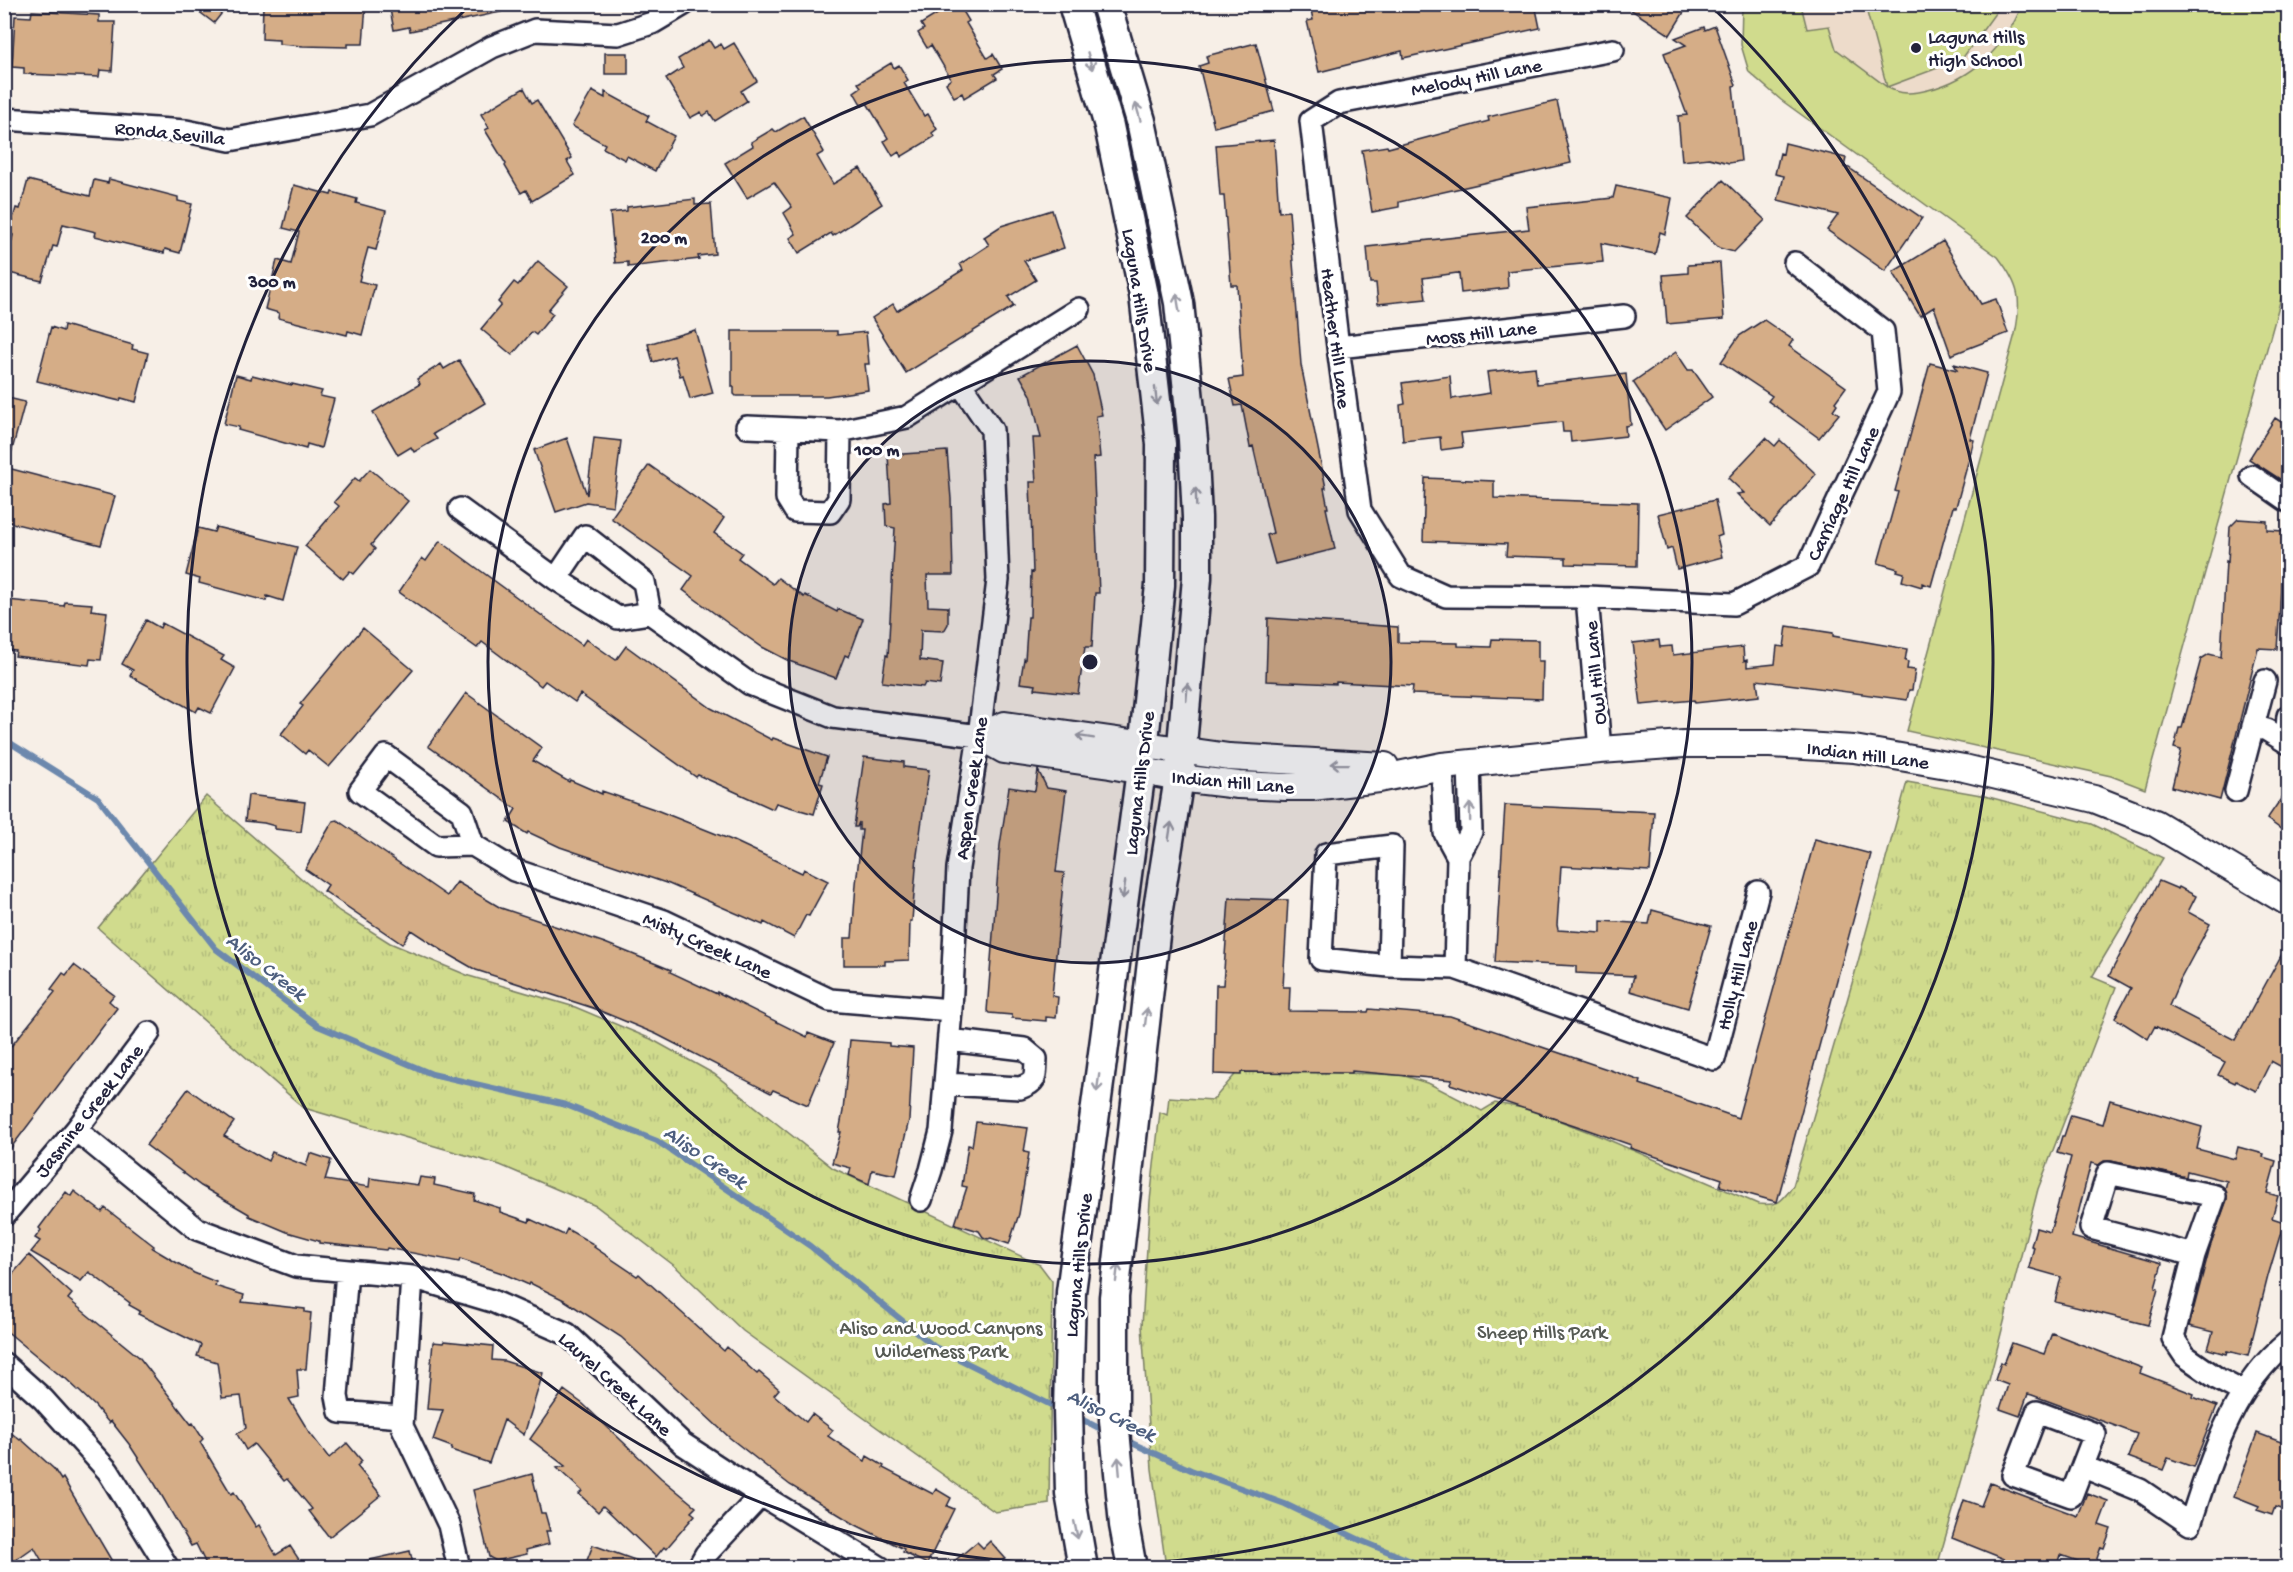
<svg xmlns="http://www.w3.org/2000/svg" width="2293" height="1572" font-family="'Gochi Hand',sans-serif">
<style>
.built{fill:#eddbca}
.grass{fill:#d0db8d;stroke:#797e64;stroke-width:1.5}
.park{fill:url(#park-tufts);stroke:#797e64;stroke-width:1.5}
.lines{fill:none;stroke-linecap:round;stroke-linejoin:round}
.stream{stroke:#6c88ad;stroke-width:6}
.building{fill:#d5ad87;stroke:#22223b;stroke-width:1.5}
.minor-casing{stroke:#22223b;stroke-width:26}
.tertiary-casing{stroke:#22223b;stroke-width:30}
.secondary-casing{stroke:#22223b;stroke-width:33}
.minor{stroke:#fff;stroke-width:21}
.tertiary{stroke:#fff;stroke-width:26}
.secondary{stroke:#fff;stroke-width:28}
.oneway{stroke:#9c9ca7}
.ring{fill:none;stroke:#22223b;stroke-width:3}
.poi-dot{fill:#22223b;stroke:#fff;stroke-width:2}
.labels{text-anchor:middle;stroke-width:6;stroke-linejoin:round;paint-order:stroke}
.poi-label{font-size:20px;fill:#22223b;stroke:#fff;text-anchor:start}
.street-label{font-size:20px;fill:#22223b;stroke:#fff}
.park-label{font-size:20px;fill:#565a54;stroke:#fff}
.water-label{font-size:21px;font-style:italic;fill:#4d5e7e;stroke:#fff}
.centre{fill:#22223b;stroke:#fff;stroke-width:3}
.ring-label{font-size:18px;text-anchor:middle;font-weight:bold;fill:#22223b;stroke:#fff;stroke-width:6;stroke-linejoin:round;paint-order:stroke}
</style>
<defs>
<pattern id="park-tufts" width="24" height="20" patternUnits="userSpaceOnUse" patternTransform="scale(1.5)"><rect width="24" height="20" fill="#d0db8d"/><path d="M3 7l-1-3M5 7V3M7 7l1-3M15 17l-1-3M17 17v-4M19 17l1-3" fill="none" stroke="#b2bc7b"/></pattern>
</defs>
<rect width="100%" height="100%" fill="#f7efe7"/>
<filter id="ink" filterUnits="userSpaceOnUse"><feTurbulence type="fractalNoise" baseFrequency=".0167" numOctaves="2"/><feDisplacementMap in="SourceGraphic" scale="12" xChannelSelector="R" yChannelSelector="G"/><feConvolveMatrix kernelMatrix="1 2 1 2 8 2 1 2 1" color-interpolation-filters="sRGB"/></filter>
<g filter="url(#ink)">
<path class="built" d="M1801,5H2022L2010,28L1998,46L1975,69L1945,86L1909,94L1898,93L1880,84L1836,49L1829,26L1807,29Z"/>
<path class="grass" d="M1742,5H1801L1807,29L1829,26L1836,49L1887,87L1865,5H2001L1962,59L1887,87C1900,95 1913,94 1928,90C1973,79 2005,47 2022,5H2288V273L2145,789L2111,776L1907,731L2015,334C2022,300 2020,286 1998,257L1781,100L1749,72L1741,45Z"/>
<path class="park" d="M1907,782L1981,795L2092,824L2163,858L2092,977L2116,987L2038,1189L1981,1412L1937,1567H1166L1152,1469L1142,1326L1150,1201L1160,1112L1167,1115L1169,1097L1213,1100L1240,1069L1402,1075L1430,1084L1482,1111L1495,1103L1529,1109L1602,1137L1758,1204C1779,1206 1781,1202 1793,1186L1853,980Z
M206,796L339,911L390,943L469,976L575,1007L651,1039L714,1074L833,1168L1040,1265L1052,1281L1049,1504L995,1512L743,1331L676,1267L596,1206L500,1165L304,1108L98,928Z"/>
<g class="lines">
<path class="stream" d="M4,739L98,798L216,949L318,1026L432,1074L566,1105L657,1141L810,1246L935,1347L1059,1409
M1077,1417L1105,1431
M1123,1439L1191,1470L1285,1504L1362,1541L1428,1568"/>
</g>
<path class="building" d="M189,4H229L214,23Z
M263,4H366L363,44H348V47L303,46L279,44V40L262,39Z
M389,4H500L501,12L410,31L409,27L394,30Z
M1334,4H1535L1540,28L1403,58L1402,51L1319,72L1307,21L1313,20L1311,10Z
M1622,4H1689L1670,35Z
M952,5L955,10L960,6L969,21L966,23L987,58L993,54L1002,69L994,74L997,78L964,98L962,93L954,97L946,83L951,79L931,45L927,48L918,33L924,29L921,24Z
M32,11L99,15V22H115L112,71L100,70L99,77L24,74V68L12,67L15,16L31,17Z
M1715,26L1736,85L1733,86L1741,161L1729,163L1709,158L1682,161L1678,116L1687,115L1664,53L1686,45L1675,38L1704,27L1705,30Z
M709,40L714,48L721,44L724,49L734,43L757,81L741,91L747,101L715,121L709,112L703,116L701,112L690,118L666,79L683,68L678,59Z
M1256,43L1274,111L1214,127L1199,66L1208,63L1206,56Z
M605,53H628V74H605Z
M891,63L894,68L899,65L908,80L904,83L924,116L928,114L937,129L932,133L934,137L901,157L899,152L893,156L884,141L888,138L867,103L862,106L854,92L861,87L858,83Z
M524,88L532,103L537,100L572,158L567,161L575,175L532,201L526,190L521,193L505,166L506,164L485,130L489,128L481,114Z
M592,91L605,98V92L649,116L646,121L674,136L655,171L627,156L625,160L603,148L605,144L572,126Z
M1557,101L1571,163L1399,202V207L1372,212L1362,150L1387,146L1388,148L1489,121L1488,117Z
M803,116L824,152L817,156L833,184L860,168L882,204L833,236L831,233L799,253L790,238L796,234L784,213L792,207L774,182L747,198L725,163L753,146L751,142L773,129L776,132Z
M1274,140L1279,212L1289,211L1301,365L1326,488H1324L1328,508H1326L1335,549L1275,564L1267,535L1273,533L1253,446L1250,447L1242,405L1235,406L1229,379L1243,377L1237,285H1231L1224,196H1220L1216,145Z
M1785,143L1846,158L1844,167L1849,168L1922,218L1885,271L1827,230L1838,215L1778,200L1784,176L1775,174L1780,153L1783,154Z
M109,179L178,197V201L192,204L180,253L165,249L164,253L122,243L95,236L96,232L63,224L57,247L53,246L42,281L5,272L13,235L9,233L16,208L20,209L28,180L90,196L94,180L108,183Z
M1723,180L1765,220L1734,252L1719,248L1687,218Z
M294,185L331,195L332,192L357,199L356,203L386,211L376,250L368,248L359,281L375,285L362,335L348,331L347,335L278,318L279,313L265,309L277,260L291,264L299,232L283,228Z
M1616,186L1672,198L1665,234L1660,232L1655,254L1601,243L1603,262L1507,271L1508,288L1461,293L1459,274L1457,273L1423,278L1426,299L1378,304L1376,283H1370L1367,247L1529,229L1526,207L1613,198Z
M695,199V205L711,204L715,254L698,256L699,259L628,267V262L615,263L610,213L627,211V207Z
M1052,210L1064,248L1024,261L1036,280L1008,297L1014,306L906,373L872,318L893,304L897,311L963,270L960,264L989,245L984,237L1001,226Z
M1943,241L1981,304L1996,299L2008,333L1951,355L1934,307L1920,316L1893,272Z
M538,261L568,286L548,310L553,314L536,335L532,332L512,355L481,329L501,305L498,302L514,282L518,285Z
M1720,263L1724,319L1667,324L1663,275L1688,273V265Z
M1764,320L1793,340L1789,346L1846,387L1835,402L1837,404L1833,410L1839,414L1819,438L1768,401L1772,396L1721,362L1739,336Z
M64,325L133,345L132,349L148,353L136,402L121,398L120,401L37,381L51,327L63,331Z
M695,330L713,393L690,399L683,375L680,376L674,356L653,362L648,344Z
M732,331H837V335L866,332L869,364H865L868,390L827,396H736L734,394V387H732Z
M1077,345L1093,375L1102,415L1096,416L1100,457L1093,458L1099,593H1095L1092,647H1085L1078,694L1035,689L1036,685L1020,683L1024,659L1025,660L1028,617H1030L1031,572L1033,573L1030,482H1036L1033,438H1041L1031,395L1020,376Z
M1676,352L1688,370H1693L1712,397L1665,430L1633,382Z
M459,360L485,403L433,434L437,439L414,452L411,447L398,455L373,412L420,384L417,379L441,364L444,369Z
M1930,363L1957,370L1954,364L1987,373L1970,439L1974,440L1956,507H1953L1931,586L1922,583V587L1902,581L1904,573L1897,571L1898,569L1878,563L1898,492L1895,491Z
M1535,367L1537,384L1626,374L1631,425L1625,426L1626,436L1571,442L1570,432H1563L1562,422L1461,433L1463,447L1441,450L1440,437L1403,441L1400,405L1405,404L1402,383L1450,376L1452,399L1490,393L1487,372Z
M236,375L251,379L252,375L292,385V384L322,391L320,396L334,399L321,448L307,444L306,449L238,430L239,427L224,424Z
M4,397L25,402L11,454L4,453Z
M2275,418L2289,427V485L2249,459Z
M567,438L587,495L594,438L621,441L613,506L586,502L556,512L534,450Z
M1766,438L1775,446L1780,440L1816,474L1770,526L1737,494L1744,493L1728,478Z
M947,451L951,499L953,575H927L928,606L948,607V624L944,631L921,630L920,660L943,663L940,685L925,683L923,687L882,682L886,655L888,656L895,528L886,526L885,504L891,503L888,455Z
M649,465L724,518L714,533L742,553L738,558L773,584L778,578L804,597L805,595L837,612L838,609L863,619L849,657L845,655L836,678L789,661L762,647L729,624L683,590L693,576L611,518Z
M4,467L115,496L101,545L4,521Z
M370,469L408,501L371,545L375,549L354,574L350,571L343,579L305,546L339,506L334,502L355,478L359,481Z
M1425,478L1494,481V498L1638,503L1637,566L1566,564V558L1506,556L1507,544L1423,541Z
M1715,500L1722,535L1717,537L1722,557L1677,569L1672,548L1667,550L1658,514Z
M2238,519L2267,521V530L2284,531L2280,606L2277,649L2258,648L2220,800L2172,787L2181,750L2174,748L2179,728H2182L2201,659L2209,654L2221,657L2226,561L2228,562L2230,527Z
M216,527L297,547L283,601L267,596L266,601L199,583L200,579L186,575L198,528L214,532Z
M440,541L582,645L586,639L616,660L626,646L711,708L772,740L773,738L827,757L819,783L823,784L814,814L776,803L773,809L698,775L696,777L580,694L575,702L545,681L541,686L482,642L477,648L399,592L422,558L426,561Z
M8,600L64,606L65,602L92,604L91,610L107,612L101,660L90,659L89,665L15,656L16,651L4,650Z
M1268,618L1398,627V642L1458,643V646L1491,647L1492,639L1538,640V661H1543L1542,699L1412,694L1413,686L1336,682V684L1266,681Z
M146,620L160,628L162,623L224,656L221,660L235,668L211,713L199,707L196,712L169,697L130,676L133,670L122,664Z
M1787,626L1833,633V636L1907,649L1905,661L1908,662L1907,669L1915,670L1912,690H1909L1907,700L1757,680L1759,696L1695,703L1694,700L1641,705L1633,643L1659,640L1660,647L1672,646L1673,655L1743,647L1744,661L1747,660V667L1775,664L1777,646L1784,647Z
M363,628L413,670L329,767L308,750L305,754L281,734L303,706L300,704Z
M466,693L542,748L533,761L569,782L570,780L602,794V791L654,809L734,841L802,873L804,869L828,881L809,916L806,915L794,938L764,922L763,925L669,884L560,847L528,832L527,834L508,822L516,809L428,746Z
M864,757L904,762V767L929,770L917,855L912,921H910L909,960L885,961V965H844V938H852L856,884L862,830H859V822L857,827H854Z
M1038,770L1047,788L1066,791L1056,872L1064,873L1052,996L1058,997L1056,1018L1046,1017V1021L1012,1018V1015L989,1013L987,1011L1000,845L1009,787L1035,791Z
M2289,787V835L2267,819Z
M248,795L305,802L301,832L275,829V826L264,823L245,821Z
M1505,805L1654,812L1650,871L1561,866L1557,925L1558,930L1601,933V921L1649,924L1652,910L1711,926L1688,1008L1630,991L1634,976L1576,973V966L1495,962Z
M337,820L447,896L457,882L501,908L605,943L637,956L671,970L670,972L717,994V992L807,1037L808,1033L834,1043L808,1105L773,1090L771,1093L656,1034L593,1008L476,970L443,951L411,930L402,944L324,891L328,885L305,869L333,821Z
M1815,839L1871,854L1777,1202L1720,1186L1722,1179L1630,1148L1631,1145L1574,1125L1450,1084L1452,1080L1352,1071V1073L1241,1072V1075L1214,1074L1216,985H1223L1229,898L1288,900L1283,987H1290L1289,1011L1368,1012L1369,1009L1450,1016L1610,1070L1641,1081L1640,1084L1738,1118Z
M2159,881L2178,889L2179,887L2196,896L2188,912L2210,924L2180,980L2169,1006L2235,1040L2289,941V1071L2271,1061L2256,1091L2236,1081L2235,1083L2218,1075L2225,1062L2155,1026L2148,1039L2115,1018L2131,988L2109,976Z
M74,965L114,995L109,1001L117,1008L4,1157V1055L55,992L51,989L63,973L66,975Z
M850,1040L889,1043V1046L913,1048L909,1120L896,1175L872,1170L869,1184L849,1175L851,1168L832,1163L841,1132H839L843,1111Z
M188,1089L234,1122L224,1136L268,1161L272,1152L306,1166L310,1153L331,1160L325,1180L369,1187L370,1178L418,1185L420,1177L435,1179L434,1185L475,1194L474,1200L500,1208V1212L529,1222L530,1219L564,1235L567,1229L595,1245L594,1247L637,1276L639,1274L724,1351L727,1347L757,1374L759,1372L779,1389L774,1395L806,1422L812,1414L833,1430L828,1436L865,1461L867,1456L884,1466L883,1468L933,1494L936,1489L951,1498L947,1506L954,1509L927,1564L903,1552L904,1549L856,1525L790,1485L730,1438L621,1337L564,1300L530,1283L529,1285L502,1273L460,1259L459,1262L387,1248L386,1250L319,1243V1241L287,1232L249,1216V1214L201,1186L146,1145Z
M2110,1100L2202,1127L2197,1149L2235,1159L2238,1147L2264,1154L2263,1157L2276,1161L2267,1193L2278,1196L2272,1218L2284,1222L2268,1276L2248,1356L2227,1351L2226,1354L2208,1349L2213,1332L2189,1326L2210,1247L2227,1200L2225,1189L2227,1181L2187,1171L2186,1177L2111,1161H2104L2099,1165L2091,1163L2072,1237L2162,1263L2155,1288L2158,1289L2148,1325L2055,1302L2061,1277L2029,1268L2034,1247L2031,1246L2036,1228L2050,1232L2057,1208L2071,1157L2057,1153L2062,1136H2064L2071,1115L2103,1124Z
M976,1122L1028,1128L1024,1152L1029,1153L1019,1214L1009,1244L991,1238L988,1239L983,1237L979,1231L955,1224L967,1187L962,1186L968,1145L972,1146Z
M74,1191L102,1212L105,1208L154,1246L152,1248L194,1273L216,1282L215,1286L244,1295L242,1302L305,1309V1312L311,1313L306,1369H297L299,1397L289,1399L309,1432L329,1458L347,1443L362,1461L357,1466L381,1495L329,1537L309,1511L312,1509L287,1479L284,1481L254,1444L246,1450L237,1434L246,1428L241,1396L222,1398L217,1362L197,1356L201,1345L138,1314L140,1311L129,1305L130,1303L89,1272L81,1281L31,1252L40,1241L35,1238L41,1230L39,1228L66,1192L71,1196Z
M29,1255L72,1294L68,1299L139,1357L191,1424L193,1423L203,1439L200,1442L231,1494L234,1492L256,1527L259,1525L276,1555L290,1546L300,1561L292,1568H208L196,1544L191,1546L155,1484L129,1444L111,1421L109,1423L95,1406L63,1376L62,1377L4,1329V1284Z
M2052,1333L2142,1368L2140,1373L2194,1394L2193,1397L2217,1406L2193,1467L2168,1458L2163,1470L2128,1457L2137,1434L2032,1395L2028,1394L2020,1416L2000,1409L2008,1385L1995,1380L2001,1362L2004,1364L2012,1343L2044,1354Z
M444,1341L493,1346L492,1360L504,1361L543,1373L524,1435L504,1420L489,1463L451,1450L452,1447L433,1440L443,1410L427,1409L433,1342L443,1343Z
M564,1390L583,1404L661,1478L696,1507L691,1512L695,1515L666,1549L664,1547L656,1557L603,1506L598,1512L579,1494L582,1491L557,1468L565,1466L530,1439Z
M4,1427L20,1440L21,1439L54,1469L61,1480L63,1478L116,1568H46L34,1547L4,1568Z
M2257,1433L2289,1445V1512L2275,1507L2272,1515L2257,1510L2259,1506L2234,1496Z
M532,1474L541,1513H545L550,1531H546L549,1544L526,1550L527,1554L496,1561L489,1557L473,1490Z
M1990,1483L2078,1516L2087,1493L2108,1501L2099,1525L2111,1529L2104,1548L2101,1547L2094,1567L2061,1555L2057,1568H2027L1952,1538L1964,1500L1981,1506Z
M990,1541L1005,1558L995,1568H946L977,1542L983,1548Z
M593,1545L649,1565L648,1568H584Z
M410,1551L414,1568H366L365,1561Z"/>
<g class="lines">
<g class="minor-casing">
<path id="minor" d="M1613,50L1339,103L1311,121L1338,347L1360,510L1401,576L1446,596L1587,597L1734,604L1808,566L1889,392L1883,331L1795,263
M4,119L186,131L230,140L370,115L492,47L535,30L618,34L652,23L684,4
M1338,347L1624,316
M747,427L840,431L907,417L1079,309
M788,429L787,498L795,511L830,512L839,499L840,431
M2252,476L2288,501
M460,509L556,579L618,618L650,613L750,684L833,717L979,736
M556,579L585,536L644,582L650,613
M1587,597L1600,750
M2253,726L2267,730L2288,743
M2286,741L2288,716
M1442,766L1445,833L1458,857
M2236,791L2265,681
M473,845L462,812L386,756L360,791L436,846L473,845L514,870L664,921L830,1000L951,1010
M1389,966L1392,846L1326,854L1321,959L1389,966L1455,968L1714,1059L1758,892
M1455,968L1458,857L1471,832L1469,763
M945,1084L1020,1088C1038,1082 1035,1076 1036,1059L1024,1049L949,1040
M76,1130L197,1229L296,1266L412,1277L492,1301L567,1334L683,1444L761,1495L881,1568
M921,1200L931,1170L941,1131L951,1010L958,868L979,736L998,580L992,430L960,383
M4,1215L76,1130L149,1033
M2194,1255L2091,1228L2108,1173L2215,1196L2194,1255L2173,1338L2185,1356L2218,1379L2243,1392
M347,1271L337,1396L340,1412L402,1417
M412,1277L402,1426L449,1525L459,1568
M4,1364L43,1399L108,1471L168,1568
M2037,1412L2095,1434L2071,1496L2013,1475Z
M2084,1467L2140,1490L2190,1524C2212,1458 2231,1388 2288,1342
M698,1568L706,1554L761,1495"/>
</g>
<g class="tertiary-casing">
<path id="tertiary" d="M979,736L1004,750L1110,765L1179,778L1238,785L1285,787H1312L1379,779L1442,766L1600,750L1684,744H1770L1854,749L1964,768L2094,799L2155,823L2288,902
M979,736L1005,725L1229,757L1385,766"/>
</g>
<g class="secondary-casing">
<path id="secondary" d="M1073,4L1109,126L1144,295L1161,444L1160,585L1141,770L1071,1292L1068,1410L1070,1493L1083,1568
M1106,4L1141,121L1179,303L1193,440L1197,517V578L1179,778L1158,909L1114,1297V1420L1124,1525L1132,1568"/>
</g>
<use href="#minor" class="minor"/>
<use href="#tertiary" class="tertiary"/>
<use href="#secondary" class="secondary"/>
</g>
<defs><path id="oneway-shaft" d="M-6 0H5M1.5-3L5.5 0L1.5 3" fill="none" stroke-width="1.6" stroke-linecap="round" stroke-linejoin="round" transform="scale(1.5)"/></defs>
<g class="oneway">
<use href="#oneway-shaft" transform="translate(1090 61) rotate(74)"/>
<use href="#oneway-shaft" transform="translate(1138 112) rotate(-106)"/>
<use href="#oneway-shaft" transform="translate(1178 303) rotate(-99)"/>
<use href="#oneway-shaft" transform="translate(1156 396) rotate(83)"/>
<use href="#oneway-shaft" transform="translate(1196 497) rotate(-92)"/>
<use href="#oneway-shaft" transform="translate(1187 692) rotate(-85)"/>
<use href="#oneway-shaft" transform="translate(1085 737) rotate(-171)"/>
<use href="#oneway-shaft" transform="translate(1340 764) rotate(-179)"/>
<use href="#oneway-shaft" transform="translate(1470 812) rotate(-91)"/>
<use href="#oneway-shaft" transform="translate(1170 831) rotate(-81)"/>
<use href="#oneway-shaft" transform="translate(1124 890) rotate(98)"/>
<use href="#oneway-shaft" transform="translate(1146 1017) rotate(-83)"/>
<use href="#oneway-shaft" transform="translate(1098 1083) rotate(98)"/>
<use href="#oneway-shaft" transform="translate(1117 1273) rotate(-83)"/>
<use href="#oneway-shaft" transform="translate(1119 1466) rotate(-95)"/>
<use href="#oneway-shaft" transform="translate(1076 1530) rotate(78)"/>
</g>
</g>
<circle cx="1090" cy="662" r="301" fill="#22223b" fill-opacity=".12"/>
<g class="ring">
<circle cx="1090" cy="662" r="301"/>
<circle cx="1090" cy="662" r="602"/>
<path d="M1712 7A903 903 0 1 1 468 7"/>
</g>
<circle class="poi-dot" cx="1916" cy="48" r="6"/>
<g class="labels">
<g class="poi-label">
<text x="1928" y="43">Laguna Hills<tspan x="1928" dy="23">High School</tspan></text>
</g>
<g class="street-label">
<text transform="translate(1476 76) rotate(-11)" y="7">Melody Hill Lane</text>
<text transform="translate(170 132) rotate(6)" y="7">Ronda Sevilla</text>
<text transform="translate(1141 300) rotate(81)" y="7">Laguna Hills Drive</text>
<text transform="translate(1481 332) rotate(-6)" y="7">Moss Hill Lane</text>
<text transform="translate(1337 338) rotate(83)" y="7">Heather Hill Lane</text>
<text transform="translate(1842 493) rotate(-65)" y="7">Carriage Hill Lane</text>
<text transform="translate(1594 673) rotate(-95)" y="7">Owl Hill Lane</text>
<text transform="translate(1868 754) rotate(7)" y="7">Indian Hill Lane</text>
<text transform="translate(1233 781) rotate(5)" y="7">Indian Hill Lane</text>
<text transform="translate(1138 783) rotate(-83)" y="7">Laguna Hills Drive</text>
<text transform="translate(970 788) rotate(-82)" y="7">Aspen Creek Lane</text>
<text transform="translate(708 944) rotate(24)" y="7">Misty Creek Lane</text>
<text transform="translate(1736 975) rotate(-75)" y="7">Holly Hill Lane</text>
<text transform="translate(88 1110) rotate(-52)" y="7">Jasmine Creek Lane</text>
<text transform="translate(1077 1265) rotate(-84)" y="7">Laguna Hills Drive</text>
<text transform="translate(616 1383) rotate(42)" y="7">Laurel Creek Lane</text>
</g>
<g class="park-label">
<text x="941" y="1334">Aliso and Wood Canyons<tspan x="941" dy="23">Wilderness Park</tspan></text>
<text x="1542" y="1338">Sheep Hills Park</text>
</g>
<g class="water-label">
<text transform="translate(267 966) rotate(38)" y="7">Aliso Creek</text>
<text transform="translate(706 1156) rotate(34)" y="7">Aliso Creek</text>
<text transform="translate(1112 1414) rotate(26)" y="7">Aliso Creek</text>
</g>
</g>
<circle cx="1090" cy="662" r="9" class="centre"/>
<g class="ring-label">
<text x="664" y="243">200 m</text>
<text x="272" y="287">300 m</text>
<text x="877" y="455">100 m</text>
</g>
<rect width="2293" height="1572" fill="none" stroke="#fff" stroke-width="24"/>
<rect x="12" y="12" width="2269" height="1548" fill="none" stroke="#22223b" stroke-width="2" filter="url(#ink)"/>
</svg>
